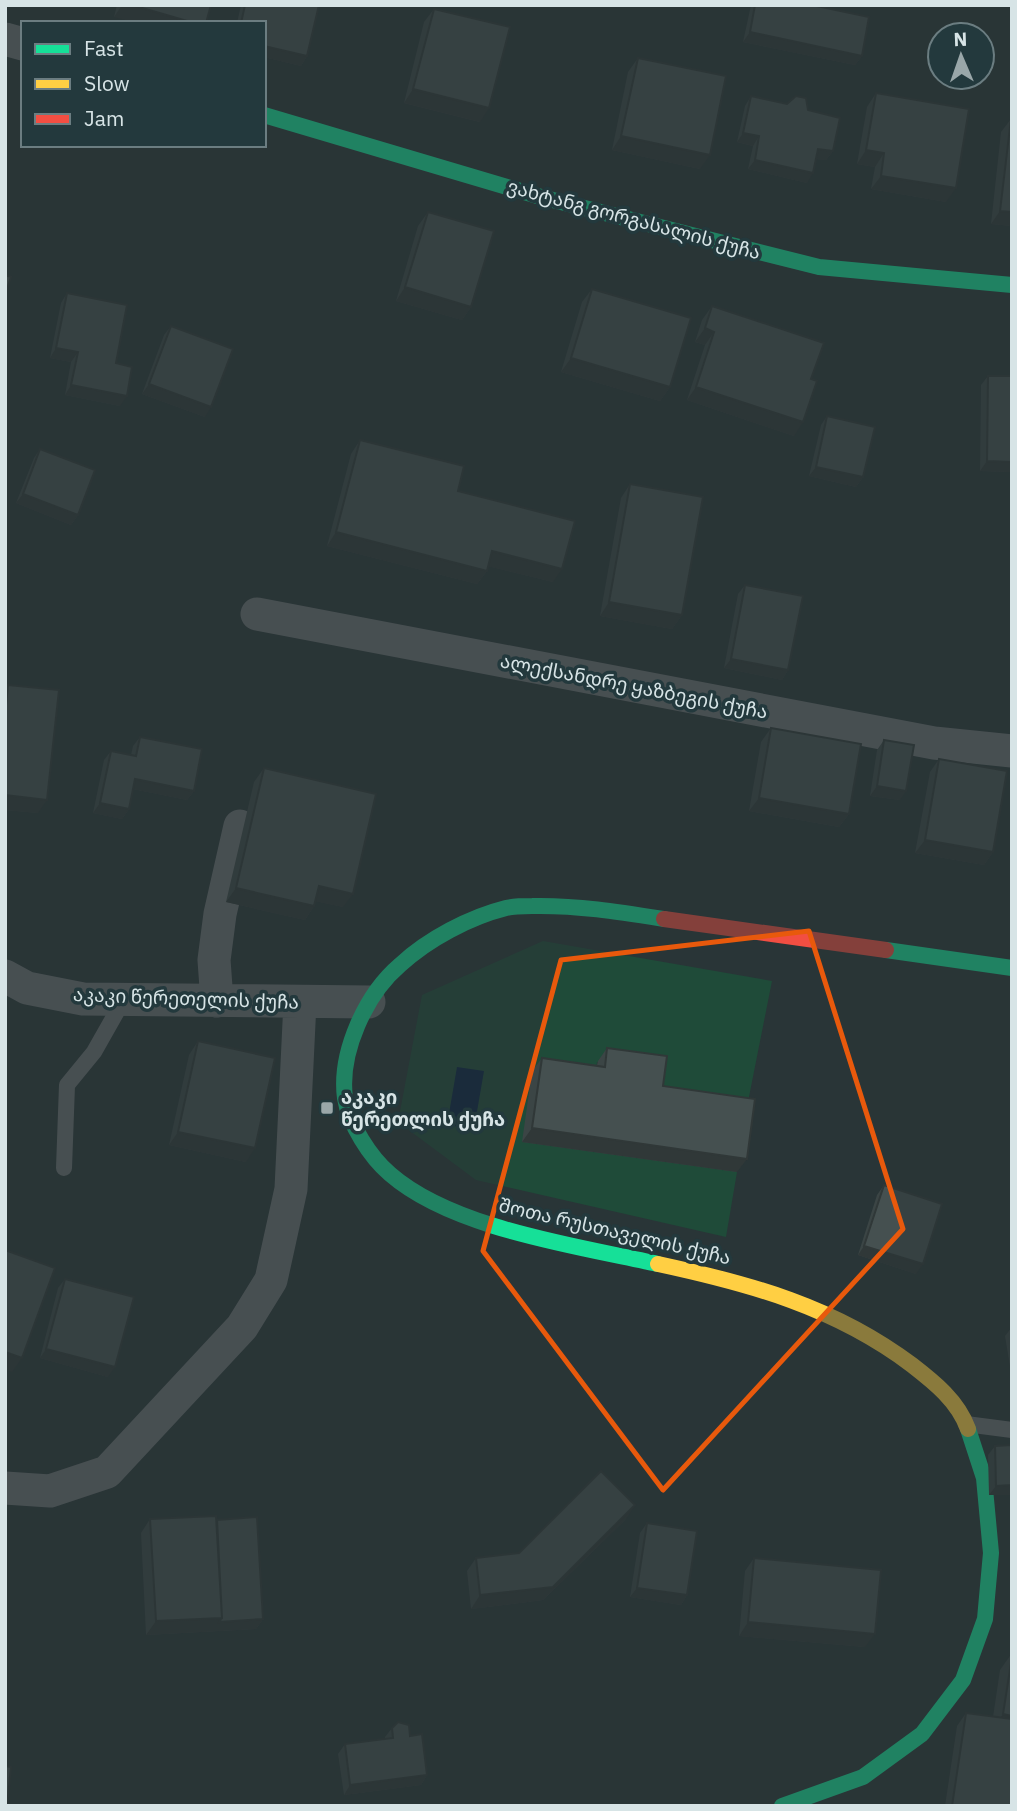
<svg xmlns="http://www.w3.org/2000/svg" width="1017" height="1811" font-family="'IBM Plex Sans','Noto Sans Georgian',sans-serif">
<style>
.green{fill:#1f4b39}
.water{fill:#082041}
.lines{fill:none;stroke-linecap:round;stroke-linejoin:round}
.lane{stroke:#6c7072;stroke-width:16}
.street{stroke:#6c7072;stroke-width:33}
.fast{stroke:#16e098;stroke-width:16}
.slow{stroke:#ffcf43;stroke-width:16}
.jam{stroke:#f24e42;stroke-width:16}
.wall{fill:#3b4545}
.shaded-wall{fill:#303838}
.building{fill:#455050;stroke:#303838;stroke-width:2}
.marked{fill:none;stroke:#e8590c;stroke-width:5;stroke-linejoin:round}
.poi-dot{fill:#9aa7a9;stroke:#23393d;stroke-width:2.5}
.labels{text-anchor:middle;stroke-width:7;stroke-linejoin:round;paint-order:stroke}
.street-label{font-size:19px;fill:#d7e4e6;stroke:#23393d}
.poi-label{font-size:19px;font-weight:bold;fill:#d7e4e6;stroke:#23393d;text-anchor:start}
</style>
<rect width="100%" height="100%" fill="#293537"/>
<path class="green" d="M543,941L772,981L746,1112L654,1099L657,1070L597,1062L595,1080L737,1172L726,1237L476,1180L398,1122L422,995Z"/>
<path class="water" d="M457,1067L484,1071L474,1129L447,1125Z"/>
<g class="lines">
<path class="lane" d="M64,1168L67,1085L94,1052L124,999
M966,1424L1012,1430"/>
<path class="street" d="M5,39L23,44
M257,614L934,743L1012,751
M5,976L27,988L83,999L369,1002
M217,1001L214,960L220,914L240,826
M5,1488L50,1491L107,1472L242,1327L271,1280L291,1189L300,1002"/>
<path class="fast" d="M264,115L541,197L819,267L1012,285
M886,950L1012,968
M658,1264C578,1246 453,1229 390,1174C370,1157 349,1124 345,1098C339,1052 366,994 400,965C428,939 470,917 506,908C514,906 524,906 532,906C577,905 620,912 664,919
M782,1806L863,1777L922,1734L963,1680L985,1619L991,1553L984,1478L968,1429"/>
<path class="slow" d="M658,1264C751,1284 835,1307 912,1365C934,1382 958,1401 968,1429"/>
<path class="jam" d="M664,919L886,950"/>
</g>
<path class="wall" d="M117,5H211L114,17Z
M241,5H319L307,56L301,66L264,57V23H237Z
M751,5H812L862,56L855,65L743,42Z
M434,9L480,122L404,103L424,22Z
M638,58L700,169L612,150L628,72Z
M876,93L946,202L871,189L875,167L857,164L867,107Z
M751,96L808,110L833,151L826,160L816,159L807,183L748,169L753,146L737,142L745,106Z
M1011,119L1012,226L991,224L1001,132Z
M428,212L471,307L462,320L396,301L418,226Z
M592,289L670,387L660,401L561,372L582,302Z
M67,293L116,363L120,406L65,395L71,362L50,358L61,303Z
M712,306L811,379L794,436L687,400L705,345L695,342L702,320Z
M171,326L205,417L142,394L164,335Z
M988,376H1012V472L980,471L981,385Z
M827,416L863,477L856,487L809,476L821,425Z
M360,440L458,491L553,582L488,566L487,571L477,584L327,546L351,454Z
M40,449L78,515L71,525L16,503L34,458Z
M630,484L682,615L672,629L600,616L621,498Z
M745,585L788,670L782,680L724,668L738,594Z
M8,685L38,813L5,810V689Z
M771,728L849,814L839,827L749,811L761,742Z
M140,737L194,791L187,800L133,789L129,809L122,819L93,813L104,760L111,751L131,755L133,746Z
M884,740L900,800L870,796L877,750Z
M939,759L993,852L984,865L915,853L930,772Z
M264,768L343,907L315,901L314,906L305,920L226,902L254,782Z
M198,1041L246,1162L169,1145L189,1055Z
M607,1048L663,1086L737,1172L522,1142L532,1071L542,1058L597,1065L598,1061Z
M884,1185L916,1274L858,1255L877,1195Z
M65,1279L108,1377L40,1358L58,1288Z
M1012,1327V1378L1005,1336Z
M1012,1445V1495H989L988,1455L995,1446Z
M150,1519L217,1520L263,1619L256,1629L146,1635L141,1533Z
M626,1519L543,1600L471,1609L467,1571L476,1558L519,1553Z
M647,1523L687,1595L681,1605L630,1597L640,1533Z
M754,1558L865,1647L739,1636L745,1571Z
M1012,1653V1806H945L957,1726L966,1713L993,1717L1000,1670Z
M392,1728L410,1736L427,1775L421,1785L344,1795L338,1754L345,1744L385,1739V1737Z"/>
<path class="shaded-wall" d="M122,5H132L194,23H136L114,17Z
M750,32L862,56L855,65L743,42Z
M264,46L307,56L301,66L264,57Z
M413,89L489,108L480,122L404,103Z
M743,133L759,136L753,146L737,142Z
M621,136L710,155L700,169L612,150Z
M818,149L833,151L826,160L811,159Z
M866,150L884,153L875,167L857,164Z
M755,160L813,173L807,183L748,169Z
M881,176L956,188L946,202L871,189Z
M1000,211L1012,212V226L991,224Z
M405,287L471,307L462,320L396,301Z
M705,328L714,332L705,345L695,342Z
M56,348L78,352L71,362L50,358Z
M571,358L670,387L660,401L561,372Z
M149,384L211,407L205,417L142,394Z
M71,385L127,396L120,406L65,395Z
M696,387L803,422L794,436L687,400Z
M987,461L1012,462V472L980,471Z
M816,467L863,477L856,487L809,476Z
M23,494L78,515L71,525L16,503Z
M336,532L487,571L477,584L327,546Z
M492,551L562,569L553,582L483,565Z
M609,602L682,615L672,629L600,616Z
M731,659L788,670L782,680L724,668Z
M135,779L194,791L187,800L128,788Z
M877,786L906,791L900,800L870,796Z
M5,795L47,800L38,813L5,810Z
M759,798L849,814L839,827L749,811Z
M100,803L129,809L122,819L93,813Z
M925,840L993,852L984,865L915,853Z
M319,886L353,894L343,907L309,900Z
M236,888L314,906L305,920L226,902Z
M532,1128L747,1159L737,1172L522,1142Z
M178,1132L255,1148L246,1162L169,1145Z
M864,1246L923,1264L916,1274L858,1255Z
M46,1349L115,1367L108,1377L40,1358Z
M5,1352L22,1358L12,1372L5,1369Z
M1012,1485V1495H989L996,1486Z
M635,1505L626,1519L543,1600L471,1609L480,1595Z
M637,1588L687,1595L681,1605L630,1597Z
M222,1618L263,1619L256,1629L146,1635L156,1621Z
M748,1622L875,1634L865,1647L739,1636Z
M1003,1714L1012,1716V1735L991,1731Z
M427,1775L421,1785L344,1795L350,1785Z"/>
<path class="building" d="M132,5H211L206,23H194Z
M245,5H319L307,56L264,46V23H241Z
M755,5H812L869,17L862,56L750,32Z
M434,9L510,27L489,108L413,89Z
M638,58L726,76L710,155L621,136Z
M876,93L969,109L956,188L881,176L884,153L866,150Z
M751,96L787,104L796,96L806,98L808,110L840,118L833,151L818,149L813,173L755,160L759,136L743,133Z
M1011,119H1012V212L1000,211Z
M428,212L494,231L471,307L405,287Z
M5,275L11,277L5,295Z
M592,289L691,318L670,387L571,358Z
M67,293L127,305L116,363L132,367L127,396L71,385L78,352L56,348Z
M712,306L824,343L811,379L817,381L803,422L696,387L714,332L705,328Z
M171,326L233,349L211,407L149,384Z
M988,376H1012V462L987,461Z
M827,416L875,427L863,477L816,467Z
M360,440L464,466L458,491L575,521L562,569L492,551L487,571L336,532Z
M40,449L95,470L78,515L23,494Z
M630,484L703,497L682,615L609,602Z
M745,585L803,596L788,670L731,659Z
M8,685L59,690L47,800L5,795V715Z
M771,728L861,744L849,814L759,798Z
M140,737L202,749L194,791L135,779L129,809L100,803L111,751L136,756Z
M884,740L914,745L906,791L877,786Z
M939,759L1007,771L993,852L925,840Z
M264,768L376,794L353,894L319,886L314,906L236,888Z
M198,1041L275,1058L255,1148L178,1132Z
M607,1048L667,1056L663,1086L755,1099L747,1159L532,1128L542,1058L605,1067Z
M884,1185L942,1204L923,1264L864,1246Z
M5,1250L55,1268L22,1358L5,1352Z
M65,1279L134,1297L115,1367L46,1349Z
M1012,1445V1485L996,1486L995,1446Z
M601,1471L635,1505L553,1587L480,1595L476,1558L519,1553Z
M216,1516L222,1618L156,1621L150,1519Z
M257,1517L263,1619L219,1622L222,1618L217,1520Z
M647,1523L697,1531L687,1595L637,1588Z
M754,1558L881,1570L875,1634L748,1622Z
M1012,1657V1716L1003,1714Z
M966,1713L1012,1719V1806H952Z
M398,1722L409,1725L410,1736L422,1734L427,1775L350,1785L345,1744L393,1738L392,1728Z
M5,1766L11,1767L7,1806H5Z"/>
<path d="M0 0H1017V1811H0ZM809,931L903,1229L663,1490L483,1251L561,960Z" fill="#293537" fill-opacity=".55" fill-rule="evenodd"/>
<path class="marked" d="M809,931L903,1229L663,1490L483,1251L561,960Z"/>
<rect class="poi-dot" x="320" y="1101" width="14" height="14" rx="3.5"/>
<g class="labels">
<g class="street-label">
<text transform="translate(634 219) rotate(15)" y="7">ვახტანგ გორგასალის ქუჩა</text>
<text transform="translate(634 686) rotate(11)" y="7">ალექსანდრე ყაზბეგის ქუჩა</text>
<text transform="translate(186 998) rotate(2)" y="7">აკაკი წერეთელის ქუჩა</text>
<text transform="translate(615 1231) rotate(13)" y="7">შოთა რუსთაველის ქუჩა</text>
</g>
<g class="poi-label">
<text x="341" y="1104">აკაკი<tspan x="341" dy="22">წერეთლის ქუჩა</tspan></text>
</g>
</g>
<rect width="1017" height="1811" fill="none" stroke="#d7e4e6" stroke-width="14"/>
<rect x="21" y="21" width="245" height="126" fill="#23393d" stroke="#6b7d81" stroke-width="2"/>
<rect x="35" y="44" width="35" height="10" fill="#16e098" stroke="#6b7d81" stroke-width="2"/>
<text x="84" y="56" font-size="21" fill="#d7e4e6">Fast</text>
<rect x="35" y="79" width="35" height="10" fill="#ffcf43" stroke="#6b7d81" stroke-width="2"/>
<text x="84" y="91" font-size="21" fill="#d7e4e6">Slow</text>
<rect x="35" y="114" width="35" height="10" fill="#f24e42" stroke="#6b7d81" stroke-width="2"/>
<text x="84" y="126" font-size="21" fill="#d7e4e6">Jam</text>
<g transform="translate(961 56) rotate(358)"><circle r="33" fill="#23393d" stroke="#6b7d81" stroke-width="2"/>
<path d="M0-5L12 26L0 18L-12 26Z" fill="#9aa7a9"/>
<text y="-10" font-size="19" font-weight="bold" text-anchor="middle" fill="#d7e4e6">N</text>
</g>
</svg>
